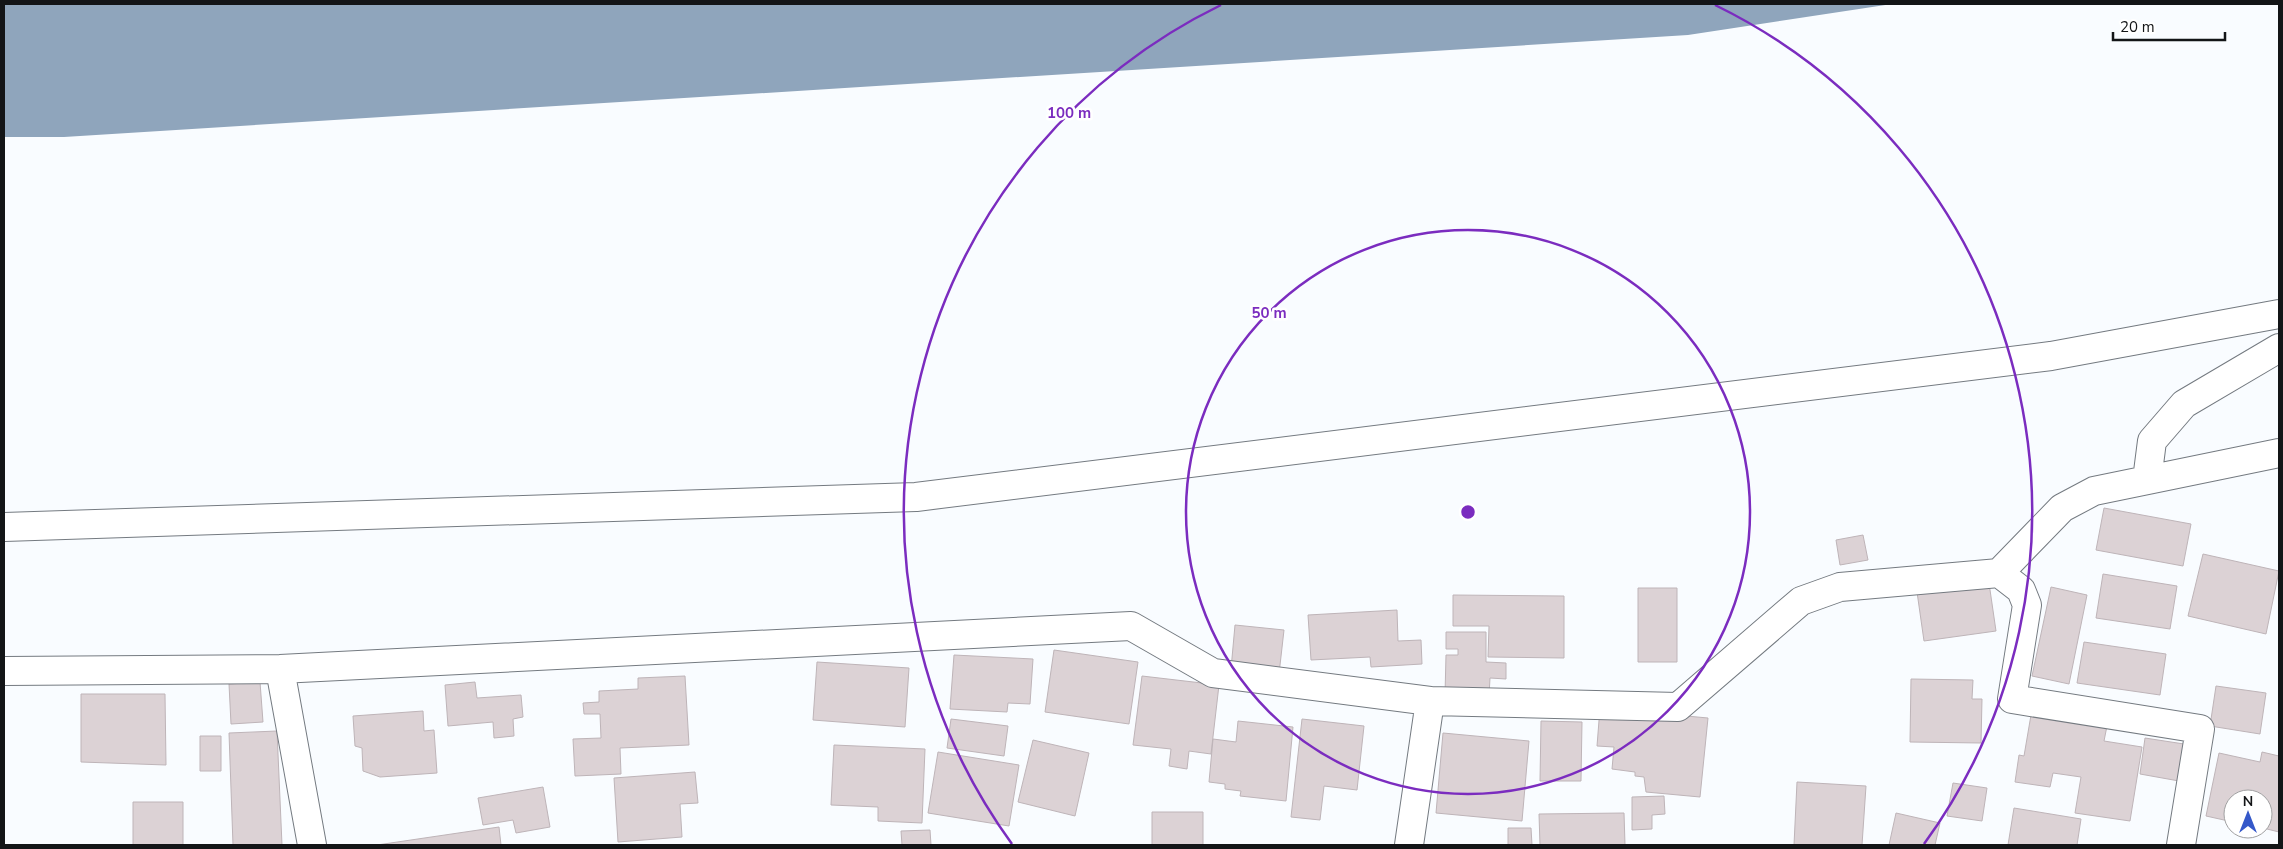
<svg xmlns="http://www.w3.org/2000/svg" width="2283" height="849" font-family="'Nunito Sans',sans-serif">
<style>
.water{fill:#8fa5bc}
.building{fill:#dcd2d5;stroke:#beb4b8}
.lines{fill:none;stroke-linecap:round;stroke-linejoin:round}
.minor-casing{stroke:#747a80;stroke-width:30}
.minor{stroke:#fff;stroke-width:28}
.ring{fill:none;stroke:#7b2cbf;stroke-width:2.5}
.centre{fill:#7b2cbf;stroke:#fff;stroke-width:2.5}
.ring-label{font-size:15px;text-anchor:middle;font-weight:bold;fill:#7b2cbf;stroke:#fff;stroke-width:5;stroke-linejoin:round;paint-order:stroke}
</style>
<rect width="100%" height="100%" fill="#f9fcff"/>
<path class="water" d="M4,4H1892L1688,35L64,137H4Z"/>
<path class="building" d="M2104,508L2191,524L2183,566L2096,550Z
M1863,535L1868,560L1840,565L1836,540Z
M2203,554L2279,571L2266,634L2188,616Z
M2103,574L2177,586L2170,629L2096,618Z
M1989,583L1996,631L1924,641L1917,592Z
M2051,587L2087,595L2069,684L2032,676Z
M1638,588H1677V662H1638Z
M1453,595L1564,596V658L1488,657L1489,626H1453Z
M1397,610L1398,641L1421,640L1422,664L1371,667L1370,657L1311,660L1308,615Z
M1235,625L1284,630L1279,674L1231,669Z
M1446,632H1486V662L1506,663V679L1490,678L1489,696L1445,695L1446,655H1458V649H1446Z
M2084,642L2166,654L2160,695L2077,683Z
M1054,650L1138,662L1129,724L1045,712Z
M954,655L1033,659L1030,704L1008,703L1007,712L950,709Z
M817,662L909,668L905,727L813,720Z
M685,676L689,745L620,748L621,774L575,776L573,739L601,738L600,714H584L583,703L599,702V691L638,689V678Z
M1142,676L1219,685L1211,754L1189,751L1187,769L1169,766L1171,749L1133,745Z
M1911,679L1973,680L1972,699H1982L1981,743L1910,742Z
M260,682L263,722L231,724L229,684Z
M475,682L477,698L521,695L523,717L513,719L514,736L494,738L493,722L448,726L445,685Z
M2216,686L2266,693L2260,734L2210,726Z
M81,694H165L166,765L81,762Z
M1600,708L1708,718L1700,797L1646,792L1644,777L1635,776V772L1612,769L1614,747L1597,746Z
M423,711L424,731L434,730L437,773L380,777L363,771L362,748L355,746L353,716Z
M2031,715L2107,726L2104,741L2142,747L2130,821L2075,813L2081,777L2053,773L2050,787L2015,782L2019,755L2024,756Z
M951,719L1008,726L1004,756L947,748Z
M1302,719L1364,726L1357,790L1324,786L1320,820L1291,817Z
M1238,721L1293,727L1286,801L1240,796L1241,791L1225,789V784L1209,782L1213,739L1236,742Z
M1541,721L1582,722L1581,781H1540Z
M277,731L282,845H233L229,733Z
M1443,733L1529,741L1522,821L1436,813Z
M200,736H221V771H200Z
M2145,738L2184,744L2179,781L2140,774Z
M1033,740L1089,753L1075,816L1018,802Z
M834,745L925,749L922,823L878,821V807L831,805Z
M938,752L1019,765L1009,826L928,813Z
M2262,752L2279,756V832L2263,828V799H2233V822L2206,816L2219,753L2260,762Z
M695,772L698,803L680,804L682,837L618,842L614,778Z
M1797,782L1866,786L1862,845H1794Z
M1953,783L1987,788L1982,821L1947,816Z
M543,787L550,827L516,833L513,820L483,825L478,798Z
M1664,796L1665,814L1652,815V829L1632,830V797Z
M133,802H183V845H133Z
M2014,808L2081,819L2077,845H2008Z
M1152,812H1203V845H1152Z
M1624,813L1625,845H1540L1539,814Z
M1896,813L1940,823L1935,845H1889Z
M499,827L501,845H377Z
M1508,828H1531L1532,845H1508Z
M930,830L931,845H902L901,831Z"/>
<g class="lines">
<g class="minor-casing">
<path id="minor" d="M2147,480L2152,441L2184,404L2279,348
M4,527L916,497L2051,356L2279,314
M1999,573L2021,590L2027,605L2012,699L2200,729L2181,845
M280,669L312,845
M4,671L280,669L1131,626L1213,673L1430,701
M1409,845L1430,701L1678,707L1801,601L1840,587L1999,573L2062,508L2094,491L2279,453"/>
</g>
<use href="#minor" class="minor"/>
</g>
<g class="ring">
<circle cx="1468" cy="512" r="282"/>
<path d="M1012 844A564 564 0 0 1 1221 5M1715 5A564 564 0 0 1 1924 844"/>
</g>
<circle cx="1468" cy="512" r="8" class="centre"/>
<g class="ring-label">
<text x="1069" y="118">100 m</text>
<text x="1269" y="318">50 m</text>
</g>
<rect width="2283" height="849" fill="none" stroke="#131517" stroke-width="10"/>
<g transform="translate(2248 814)"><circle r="24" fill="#ffffff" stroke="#a1a1a2"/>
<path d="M0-4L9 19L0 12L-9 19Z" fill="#3558c9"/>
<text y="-8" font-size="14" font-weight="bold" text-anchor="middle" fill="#131517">N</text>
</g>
<path d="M2113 32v8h112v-8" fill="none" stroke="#131517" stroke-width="2.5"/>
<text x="2120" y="32" font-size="15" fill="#131517" stroke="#ffffff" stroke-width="4" paint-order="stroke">20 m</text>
</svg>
